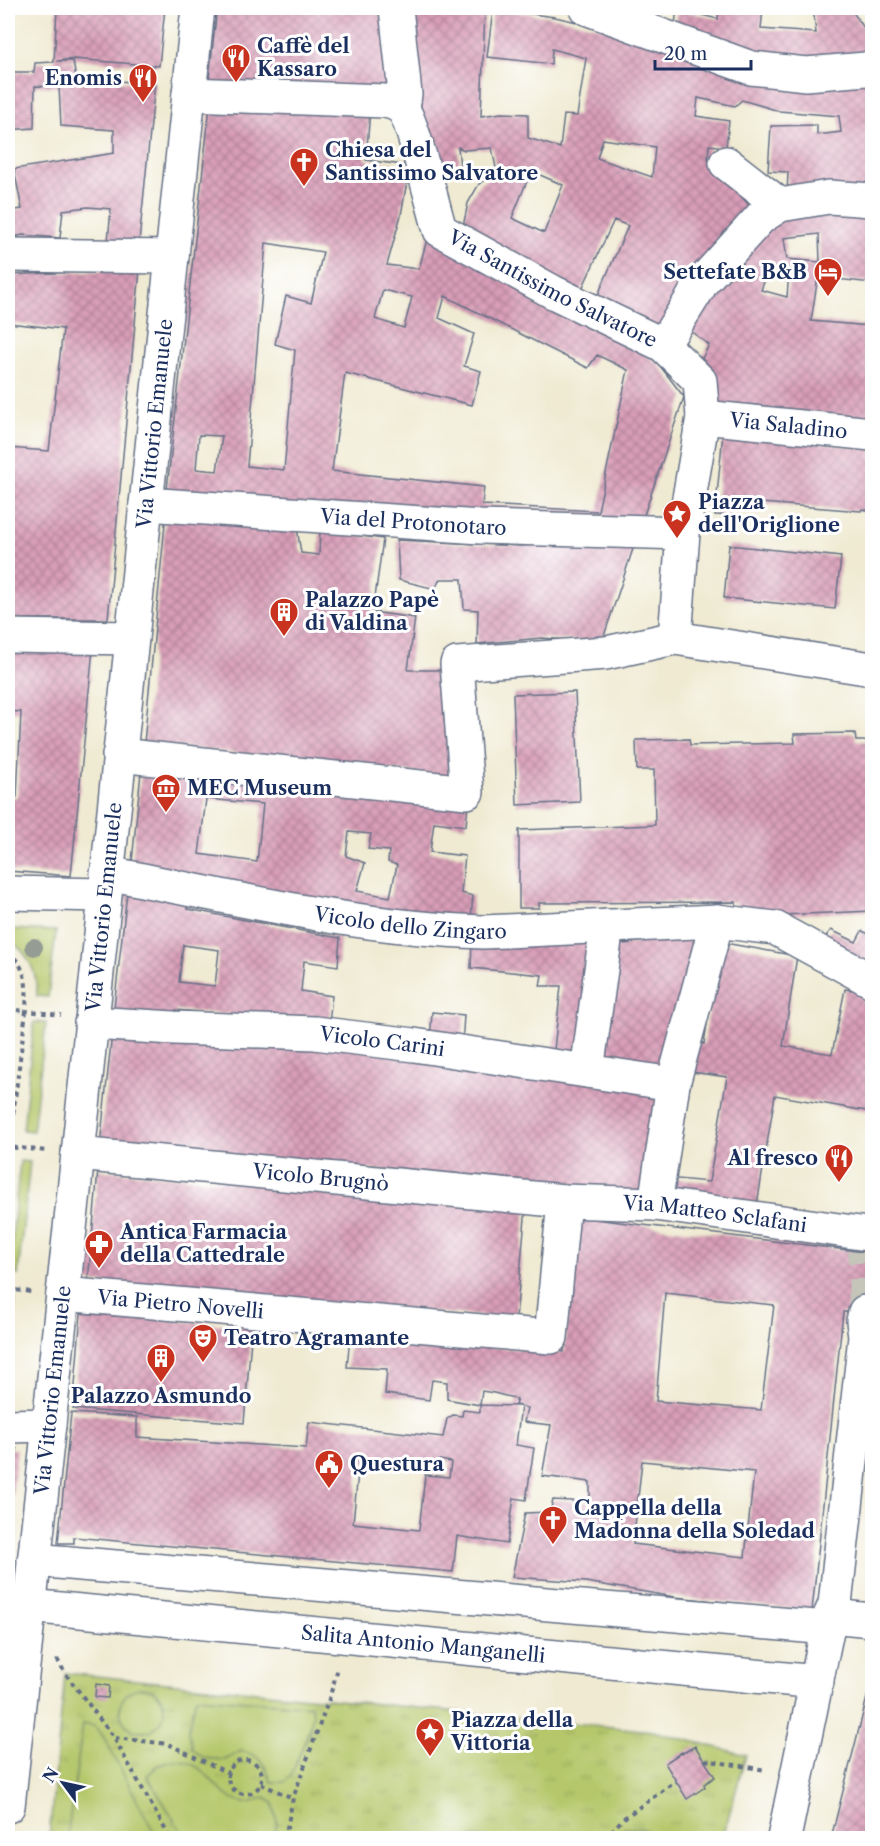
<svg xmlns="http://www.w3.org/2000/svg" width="880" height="1846" font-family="'Libre Caslon Text',serif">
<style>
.park{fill:url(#park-tufts);stroke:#687b64;stroke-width:1.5}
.garden{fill:#b5c76a;stroke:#687b64;stroke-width:1.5}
.building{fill:url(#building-cross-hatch);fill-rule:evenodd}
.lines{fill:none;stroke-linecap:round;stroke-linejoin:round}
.minor-tunnel{stroke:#c5c5ba;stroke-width:33;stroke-dasharray:33 16;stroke-linecap:butt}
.minor-casing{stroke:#657086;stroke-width:36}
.path{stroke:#657086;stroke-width:4;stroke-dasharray:4.5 4.5;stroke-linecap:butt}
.minor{stroke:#fff;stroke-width:33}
.tree{fill:#949c94}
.labels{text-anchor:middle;stroke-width:6;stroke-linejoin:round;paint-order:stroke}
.poi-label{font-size:20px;font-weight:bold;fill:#1b2f5e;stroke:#fff;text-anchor:start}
.street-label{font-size:20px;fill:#1b2f5e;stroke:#fff}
</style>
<defs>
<pattern id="park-tufts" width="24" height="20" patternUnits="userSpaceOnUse" patternTransform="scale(1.5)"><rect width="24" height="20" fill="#b5c76a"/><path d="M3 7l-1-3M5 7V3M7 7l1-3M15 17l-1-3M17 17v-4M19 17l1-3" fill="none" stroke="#9bab5e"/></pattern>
<pattern id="building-cross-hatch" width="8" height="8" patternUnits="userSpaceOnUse" patternTransform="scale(1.5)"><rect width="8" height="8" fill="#d99eb7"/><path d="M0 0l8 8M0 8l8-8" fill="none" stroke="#af8198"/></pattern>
</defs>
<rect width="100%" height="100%" fill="#fff"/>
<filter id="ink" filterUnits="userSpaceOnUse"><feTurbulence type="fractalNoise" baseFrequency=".0167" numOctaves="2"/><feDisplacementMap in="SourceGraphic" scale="12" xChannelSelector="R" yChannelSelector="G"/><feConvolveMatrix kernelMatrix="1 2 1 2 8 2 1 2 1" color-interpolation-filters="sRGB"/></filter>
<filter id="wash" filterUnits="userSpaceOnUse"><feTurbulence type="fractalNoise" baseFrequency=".008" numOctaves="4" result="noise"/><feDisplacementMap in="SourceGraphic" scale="24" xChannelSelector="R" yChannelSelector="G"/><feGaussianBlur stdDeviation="1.35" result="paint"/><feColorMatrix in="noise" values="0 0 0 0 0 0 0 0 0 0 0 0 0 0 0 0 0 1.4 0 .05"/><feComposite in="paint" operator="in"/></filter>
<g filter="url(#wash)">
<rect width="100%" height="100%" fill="#efead1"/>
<path class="park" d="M65,1673L652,1731L746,1755L728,1819L721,1838H49Z"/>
<path class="garden" d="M8,929L56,931L48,997L37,996C38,974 28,950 8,940Z
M34,1022L46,1023L33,1131L23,1130Z
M20,1161L30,1162L18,1275L8,1274Z
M8,1300H15L8,1369Z
M120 1710a22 22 0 1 1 44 0a22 22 0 1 1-44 0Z
M196,1697L311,1706L313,1714L310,1728L291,1776L284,1782H271C265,1763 260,1755 241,1751L225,1760L203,1758L193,1749L188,1732Z
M83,1724L94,1726L103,1736L157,1838H67Z
M175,1761C210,1759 216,1803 247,1803C253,1803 260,1799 265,1797L273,1802L277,1823L274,1838H185L147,1776L158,1765Z
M624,1828H640L668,1838H614Z"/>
<g id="blocks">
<path class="building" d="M57,8H165L159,66L74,59L57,61H73L76,79L155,83L139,242L108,241L111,209L88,207L63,210L60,238L23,235L8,238V211L22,209L14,169L114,153V130L61,126L59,87L35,86L34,128L8,130V72H34L35,63L54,62Z
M217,8H387L399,94L208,87Z
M400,8H485L481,116L501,113L528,114V138L560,148L564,115L577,116L586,58L552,49L551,64L487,57L493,9L555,17L668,43L872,73V195L787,194L788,172L768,171L771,126L817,125V135L841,132L839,116L779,111L742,100L735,106L698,98L696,116L729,121L726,147L709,145L708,158L755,212L653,335L594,304L628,226L614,220L580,293L461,236L468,203L479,184L497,173L492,148L464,150L458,147L460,167L427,168ZM603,139L655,147L652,177L597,158ZM531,171L563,185L544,233L512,218Z
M719,8H763L761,29L816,33L813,8H850L872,39V59L819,69L674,32L677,9L718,19Z
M210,106L370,110L366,160L410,166L401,215L387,265L419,269L428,235L636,348L657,362L684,397L641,524L166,498ZM266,243L323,252L311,303L286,296L275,344L295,350L284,470L247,466ZM383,290L412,297L404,328L375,319ZM445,296L588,368L597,355L628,370L598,511L482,505L484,487L332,471L345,373L472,405L481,371L464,366L474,334L439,318ZM199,435L222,436L217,471L196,469Z
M872,209V283L818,277L811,321L870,326L868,347H872V426L715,409L696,370L709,345L683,325L767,218ZM819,234L820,262L787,259L784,238ZM770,266L789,272L787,297L761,290Z
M140,269L108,619H8V448L49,451L63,329L8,323V275Z
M723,433L872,449V511L862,509L861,511L736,501L734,516L715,515Z
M166,513L297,528L301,553L319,555L320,530L383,539L373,612L415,618L408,670H441L453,777L144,743Z
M397,540L521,546L598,541L635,543L601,645L581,641L542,638L477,644L478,610L464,609L462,579H440L435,589L399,580Z
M729,545L841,557L835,609L724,598Z
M93,649L71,876L8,871V797H17L21,712L8,711V650Z
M575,692L580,802L517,805L513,694Z
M855,733L856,741H872V911L737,917L736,902L539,903V908H519V830L655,825L654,770H637L636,740L689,739L690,745L795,743L794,734Z
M142,762L468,804L466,826L434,822L430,852L465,856L461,893L473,896L470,929L131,872ZM206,799L263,804L257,862L199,854ZM349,832L371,834L368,849L389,851L388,862L397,865L390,897L357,891L365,863L346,856Z
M127,893L188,901L187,909L340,938L338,966L304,961L301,991L332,996L329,1023L176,1010L174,1025L113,1016ZM183,945L219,950L215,986L179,982Z
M831,930L856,942L862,931L872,935V976L820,944Z
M598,936L582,1065L553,1059L561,986H540L542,975L471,968L472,940Z
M667,937H696L666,1071L597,1065L612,946Z
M719,942L797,956L783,1046L832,1054L845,989L872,993V1112L775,1095L756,1211L664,1201L667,1178L709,1182L727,1077L685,1071L690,1041L704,1044Z
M432,1012L464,1015L462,1047L430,1042Z
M112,1033L318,1041L660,1090L646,1194L100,1146Z
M98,1170L526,1207L516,1319L88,1282Z
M578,1217L872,1253V1312H843L812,1611L675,1597L586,1582L512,1577L525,1513L550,1512L553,1500L590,1502V1482L542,1476L551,1425L524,1422L527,1408L515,1405L517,1399L494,1393L482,1391L480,1405L447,1399V1382L432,1380L429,1400L385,1394L387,1369L347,1367L350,1337L564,1352ZM665,1293L774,1305L761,1410L656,1401ZM642,1461L754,1472L745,1557L633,1544Z
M81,1313L252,1327L244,1423L73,1409Z
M480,1405L521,1406L516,1445L534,1448L526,1500L514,1498L507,1544L457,1536L453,1572L74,1537V1543H58L71,1413L137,1417V1437L306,1448L309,1422L443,1437L447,1419L453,1415L462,1416L463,1410L480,1412ZM440,1460L451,1462L449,1477L425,1475L419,1530L353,1523L359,1463L396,1467L397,1463L429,1466Z
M8,1449H17L9,1526H8Z
M872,1678V1838H831Z
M96,1684L109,1686L108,1698L95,1697Z
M695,1746L715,1777L704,1784L705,1787L687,1799L665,1763L682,1752L683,1753Z
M401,1833L447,1837V1838H400Z"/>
</g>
</g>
<g filter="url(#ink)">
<use href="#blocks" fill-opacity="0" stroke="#657086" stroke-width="1.5"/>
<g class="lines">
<path class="minor-tunnel" d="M865,1312V1252"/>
<g class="minor-casing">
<g id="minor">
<path d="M396,8L405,94L403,109"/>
<path d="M586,8L751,68L806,74L866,69L872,67"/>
<path id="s1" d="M189,94L385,101C391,102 397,104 402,108C412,118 434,210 440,230L553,292L663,345L700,381L703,417L683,533L675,638"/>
<path d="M726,163L780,205"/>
<path d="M8,255L172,257"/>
<path d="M663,345L703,281L761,217L780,205L829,197L872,200"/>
<path id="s2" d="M703,417L872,434"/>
<path id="s3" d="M146,504L480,527L683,533"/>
<path d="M8,636L132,638"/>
<path d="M119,755L467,792L457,664L606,653L675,638L872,669"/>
<path id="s4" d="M107,873C231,897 356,928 483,932L717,921L775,928L872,981"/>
<path d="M8,893L104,895"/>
<path id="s5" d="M91,1023L174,1028L315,1033L414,1045L673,1084"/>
<path d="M587,1071L607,926"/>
<path id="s6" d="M78,1154L564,1201L655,1204L867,1234"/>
<path d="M655,1204L673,1084L717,921"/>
<path id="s7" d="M63,1294L551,1337L564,1201"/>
<path d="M8,1426L49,1425"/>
<path d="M34,1560L828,1628"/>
<path id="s8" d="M29,1606L817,1682"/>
<path d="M830,1616L872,1620"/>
<path id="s9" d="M8,1806L78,1154L198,8"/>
<path d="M784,1838L830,1616L835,1604L865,1337L863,1321L865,1312"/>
</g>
</g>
<path class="path" d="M8,952C28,967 27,988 26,1011L61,1015
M8,1009L26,1011L9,1147H8
M8,1161L9,1147L47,1151
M8,1289L31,1292
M57,1659L65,1673L114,1738L170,1838
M115,1738L168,1744L228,1773
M228 1777a17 17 0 1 1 34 0a17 17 0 1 1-34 0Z
M705,1760L766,1770
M261,1784L293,1798
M285,1838L293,1798L329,1699L338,1668
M605,1838L624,1818L676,1781"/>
<use href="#minor" class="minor"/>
</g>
<circle class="tree" cx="34" cy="947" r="9"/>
</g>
<defs>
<g id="restaurant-pin" transform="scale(1.5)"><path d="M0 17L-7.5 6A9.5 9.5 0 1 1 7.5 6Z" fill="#c8321e" stroke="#fff"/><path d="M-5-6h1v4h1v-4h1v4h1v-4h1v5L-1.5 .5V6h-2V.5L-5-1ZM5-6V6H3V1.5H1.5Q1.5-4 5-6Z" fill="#fff"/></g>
<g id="church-pin" transform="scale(1.5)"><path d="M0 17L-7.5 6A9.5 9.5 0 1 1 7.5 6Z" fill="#c8321e" stroke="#fff"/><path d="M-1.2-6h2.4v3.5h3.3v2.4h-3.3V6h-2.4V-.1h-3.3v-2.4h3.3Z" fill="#fff"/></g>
<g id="hotel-pin" transform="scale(1.5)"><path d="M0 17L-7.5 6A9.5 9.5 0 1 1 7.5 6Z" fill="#c8321e" stroke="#fff"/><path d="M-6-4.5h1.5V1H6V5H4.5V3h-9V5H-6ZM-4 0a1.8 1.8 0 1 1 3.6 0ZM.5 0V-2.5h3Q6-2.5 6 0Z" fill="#fff"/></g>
<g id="sight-pin" transform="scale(1.5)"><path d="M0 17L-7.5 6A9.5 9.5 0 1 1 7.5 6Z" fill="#c8321e" stroke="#fff"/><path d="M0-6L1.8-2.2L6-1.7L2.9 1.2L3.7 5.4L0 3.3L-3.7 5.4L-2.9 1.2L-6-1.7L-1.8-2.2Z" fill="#fff"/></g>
<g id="building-pin" transform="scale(1.5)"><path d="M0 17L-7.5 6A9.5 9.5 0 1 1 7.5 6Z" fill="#c8321e" stroke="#fff"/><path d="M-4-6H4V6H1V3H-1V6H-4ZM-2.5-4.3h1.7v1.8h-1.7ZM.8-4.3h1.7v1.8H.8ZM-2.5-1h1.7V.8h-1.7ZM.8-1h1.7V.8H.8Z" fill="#fff"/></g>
<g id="museum-pin" transform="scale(1.5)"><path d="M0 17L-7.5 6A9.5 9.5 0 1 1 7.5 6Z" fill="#c8321e" stroke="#fff"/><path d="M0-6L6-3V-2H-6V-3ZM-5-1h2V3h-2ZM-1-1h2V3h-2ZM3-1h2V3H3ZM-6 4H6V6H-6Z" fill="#fff"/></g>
<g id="pharmacy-pin" transform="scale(1.5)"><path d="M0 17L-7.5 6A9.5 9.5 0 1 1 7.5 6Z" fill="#c8321e" stroke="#fff"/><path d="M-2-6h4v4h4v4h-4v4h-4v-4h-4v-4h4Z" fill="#fff"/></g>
<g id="theatre-pin" transform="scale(1.5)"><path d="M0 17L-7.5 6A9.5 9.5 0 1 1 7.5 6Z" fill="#c8321e" stroke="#fff"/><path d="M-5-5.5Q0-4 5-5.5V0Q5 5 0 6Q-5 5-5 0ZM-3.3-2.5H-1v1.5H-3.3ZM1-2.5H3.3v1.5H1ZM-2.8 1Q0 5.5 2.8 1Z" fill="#fff"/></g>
<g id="civic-pin" transform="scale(1.5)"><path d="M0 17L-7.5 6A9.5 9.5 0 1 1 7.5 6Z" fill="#c8321e" stroke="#fff"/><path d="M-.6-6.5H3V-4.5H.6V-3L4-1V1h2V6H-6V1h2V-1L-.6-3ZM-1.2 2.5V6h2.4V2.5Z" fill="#fff"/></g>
</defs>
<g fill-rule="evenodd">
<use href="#restaurant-pin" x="236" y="58"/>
<use href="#restaurant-pin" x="143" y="78"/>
<use href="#church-pin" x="304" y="162"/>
<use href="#hotel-pin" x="828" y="272"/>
<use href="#sight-pin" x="677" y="514"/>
<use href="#building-pin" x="284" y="612"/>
<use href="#museum-pin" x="166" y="788"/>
<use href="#restaurant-pin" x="839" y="1158"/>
<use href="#pharmacy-pin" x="99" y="1244"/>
<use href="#theatre-pin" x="203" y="1338"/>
<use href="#building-pin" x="161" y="1358"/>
<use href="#civic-pin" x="329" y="1464"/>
<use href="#church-pin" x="553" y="1520"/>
<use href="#sight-pin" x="430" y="1732"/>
</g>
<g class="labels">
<g class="poi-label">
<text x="257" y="53">Caffè del<tspan x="257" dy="23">Kassaro</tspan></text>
<text x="122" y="85" text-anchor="end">Enomis</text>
<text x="325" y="157">Chiesa del<tspan x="325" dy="23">Santissimo Salvatore</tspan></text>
<text x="807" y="279" text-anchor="end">Settefate B&amp;B</text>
<text x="698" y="509">Piazza<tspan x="698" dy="23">dell'Origlione</tspan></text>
<text x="305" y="607">Palazzo Papè<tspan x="305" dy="23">di Valdina</tspan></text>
<text x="187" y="795">MEC Museum</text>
<text x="818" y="1165" text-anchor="end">Al fresco</text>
<text x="120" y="1239">Antica Farmacia<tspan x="120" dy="23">della Cattedrale</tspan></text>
<text x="224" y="1345">Teatro Agramante</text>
<text x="161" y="1403" text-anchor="middle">Palazzo Asmundo</text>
<text x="350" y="1471">Questura</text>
<text x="574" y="1515">Cappella della<tspan x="574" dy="23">Madonna della Soledad</tspan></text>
<text x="451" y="1727">Piazza della<tspan x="451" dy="23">Vittoria</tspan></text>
</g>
<g class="street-label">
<text dy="7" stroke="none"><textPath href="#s1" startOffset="470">Via Santissimo Salvatore</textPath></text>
<text dy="7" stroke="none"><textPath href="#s9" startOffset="1390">Via Vittorio Emanuele</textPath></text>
<text dy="7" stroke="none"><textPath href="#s2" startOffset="86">Via Saladino</textPath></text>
<text dy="7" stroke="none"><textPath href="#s3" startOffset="268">Via del Protonotaro</textPath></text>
<text dy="7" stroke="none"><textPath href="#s9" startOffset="904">Via Vittorio Emanuele</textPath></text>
<text dy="7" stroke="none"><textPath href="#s4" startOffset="308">Vicolo dello Zingaro</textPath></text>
<text dy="7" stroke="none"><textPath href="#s5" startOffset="292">Vicolo Carini</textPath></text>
<text dy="7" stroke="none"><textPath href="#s6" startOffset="244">Vicolo Brugnò</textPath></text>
<text dy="7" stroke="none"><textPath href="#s6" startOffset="640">Via Matteo Sclafani</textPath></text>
<text dy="7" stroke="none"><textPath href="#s7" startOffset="118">Via Pietro Novelli</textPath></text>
<text dy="7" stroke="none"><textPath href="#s9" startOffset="418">Via Vittorio Emanuele</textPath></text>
<text dy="7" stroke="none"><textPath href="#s8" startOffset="396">Salita Antonio Manganelli</textPath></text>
</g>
</g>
<rect width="880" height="1846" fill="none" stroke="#fff" stroke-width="30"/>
<g transform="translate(63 1783) rotate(303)" stroke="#ffffff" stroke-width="4.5" paint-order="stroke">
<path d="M0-4.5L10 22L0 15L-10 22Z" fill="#1b2f5e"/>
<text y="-9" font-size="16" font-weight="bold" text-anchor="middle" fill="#1b2f5e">N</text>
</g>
<path d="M655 60v9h96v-9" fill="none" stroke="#1b2f5e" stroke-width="3"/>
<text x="664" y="60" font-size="18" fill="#1b2f5e" stroke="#ffffff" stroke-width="4.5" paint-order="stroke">20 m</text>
</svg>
